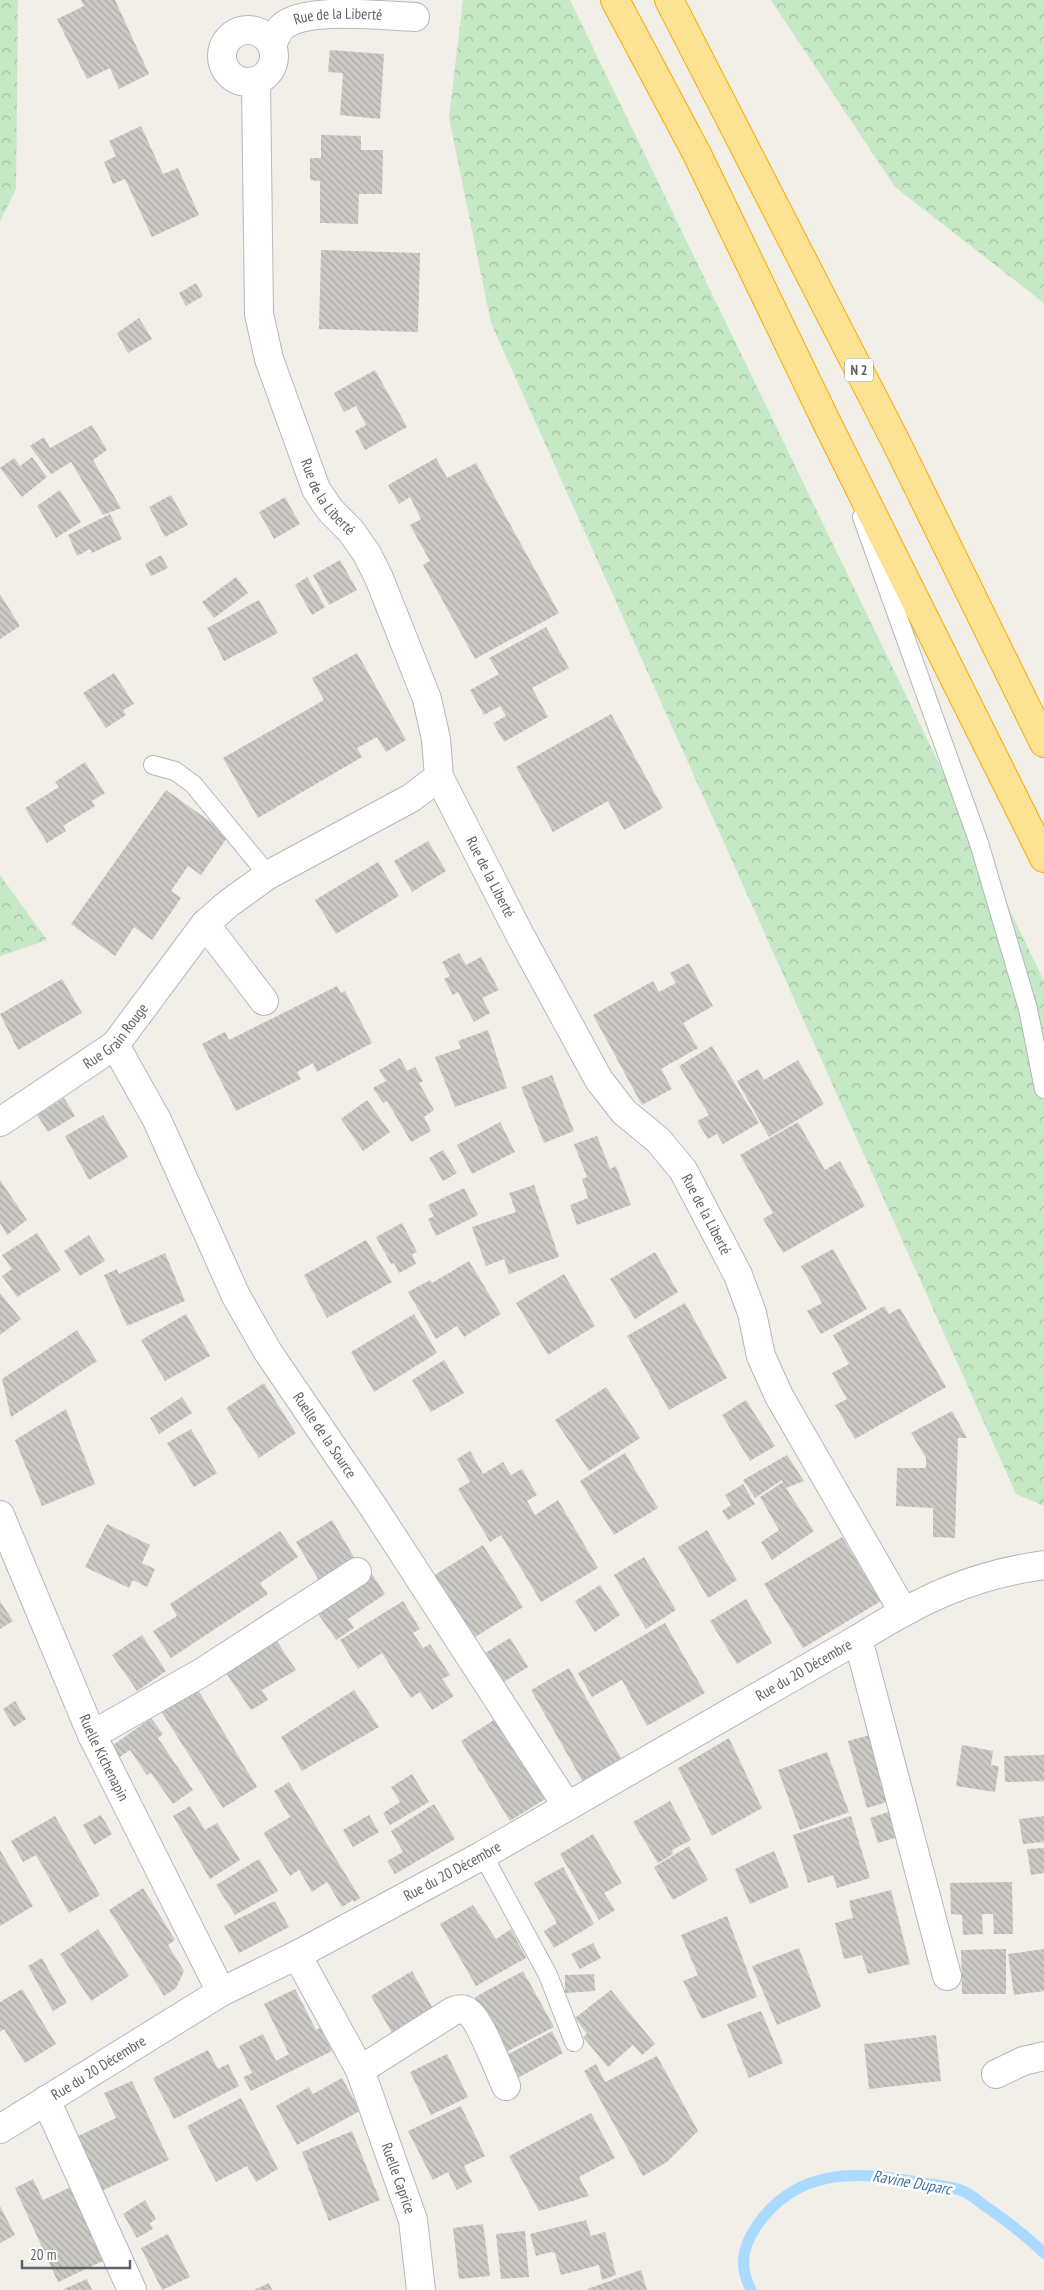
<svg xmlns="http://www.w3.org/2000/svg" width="1044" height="2290" font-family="'PT Sans Narrow',sans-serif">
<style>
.forest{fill:url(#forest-crowns)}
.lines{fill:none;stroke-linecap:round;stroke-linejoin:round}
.stream{stroke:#aadaff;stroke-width:11}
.building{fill:url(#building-back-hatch)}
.lane-casing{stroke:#b5b8bc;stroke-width:20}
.street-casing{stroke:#b5b8bc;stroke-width:30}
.highway-casing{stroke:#f9ab00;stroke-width:30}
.lane{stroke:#fff;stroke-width:18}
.street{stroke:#fff;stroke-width:28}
.highway{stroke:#fde293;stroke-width:28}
.labels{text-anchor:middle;stroke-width:5;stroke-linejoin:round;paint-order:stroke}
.shield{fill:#fff;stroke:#8f9295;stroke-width:1}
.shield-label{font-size:14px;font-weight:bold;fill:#5f6368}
.street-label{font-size:15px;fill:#5f6368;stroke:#fff}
.water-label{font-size:16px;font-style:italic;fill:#4174aa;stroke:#fff}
</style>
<defs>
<pattern id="forest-crowns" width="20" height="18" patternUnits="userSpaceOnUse" patternTransform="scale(1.25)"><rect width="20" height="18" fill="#c5e8c5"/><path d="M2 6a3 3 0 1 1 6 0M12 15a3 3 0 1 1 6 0" fill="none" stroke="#a3c0a4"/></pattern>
<pattern id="building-back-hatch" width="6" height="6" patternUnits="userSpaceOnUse" patternTransform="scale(1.25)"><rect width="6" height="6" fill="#cccac5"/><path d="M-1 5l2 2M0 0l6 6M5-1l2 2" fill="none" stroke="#a9a8a4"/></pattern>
</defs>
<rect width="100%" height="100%" fill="#f1efe8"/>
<path class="forest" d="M0,0H18L16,189L0,221Z
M463,0H570L1044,981V1506L1016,1494L491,323L449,118Z
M771,0H1044V303L895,187Z
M0,875L47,940L0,956Z"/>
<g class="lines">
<path class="stream" d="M751,2290C739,2267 742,2248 756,2227C796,2167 859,2170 922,2183C935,2185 950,2186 963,2191C971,2194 978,2201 985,2206C1006,2220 1025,2235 1044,2253"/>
</g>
<path class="building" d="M81,0H115L149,74L119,89L110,68L87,79L57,19L84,6Z
M330,50L384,54L380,119L340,115L343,73L328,72Z
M141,126L163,174L178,168L199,215L152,237L125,179L113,184L104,162L116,156L109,141Z
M321,135L361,136V150H383L382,194H359L358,224L320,223V181L310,180V158H321Z
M321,250L420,253L418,332L319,329Z
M196,283L203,296L186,306L179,293Z
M139,318L152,339L128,353L117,333Z
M375,370L407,427L365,450L355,431L366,425L356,406L344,412L334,393Z
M92,425L107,450L93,460L121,508L103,515L71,462L51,474L30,446L44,437L50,448Z
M32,457L47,477L22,497L0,468L14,458L20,466Z
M436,458L447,478L476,463L559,613L475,659L423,565L430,561L410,525L421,519L410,497L399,504L388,485Z
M60,490L81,522L56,538L37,506Z
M171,495L188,525L165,537L149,507Z
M285,497L300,524L274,539L259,512Z
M110,514L122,539L92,553L90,549L77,556L68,535Z
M161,555L168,568L151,576L145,564Z
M340,560L357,590L329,605L313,575Z
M236,577L248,593L214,618L202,602Z
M307,577L325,607L312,615L295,585Z
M0,594L20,626L0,639Z
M259,600L278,633L224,661L207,628Z
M546,627L569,668L532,688L548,717L504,742L493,723L506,716L500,706L484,715L470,690L499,674L489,658Z
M357,653L406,740L386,752L377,737L357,748L362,757L258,818L223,758L324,700L312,678Z
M114,673L134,704L123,710L126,715L106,728L83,693Z
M611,714L663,808L624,830L608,801L553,832L516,767Z
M85,762L105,793L92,801L95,806L63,826L66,831L47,843L25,808L59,787L55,782Z
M166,790L229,835L201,875L188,866L171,891L181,898L152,940L134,927L115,956L71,924Z
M428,841L446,871L412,892L394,861Z
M378,862L399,896L336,934L315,900Z
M459,953L466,965L481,957L499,990L482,998L490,1013L474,1022L458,992L453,995L444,979L450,976L442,962Z
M689,963L713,1006L683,1023L698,1048L661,1069L672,1089L642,1105L593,1015L653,981L659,992L676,983L670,973Z
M62,979L82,1013L18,1050L0,1014Z
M337,986L341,993L345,991L372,1043L317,1072L313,1063L297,1072L301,1079L236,1111L202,1044L225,1032L229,1040Z
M488,1030L507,1088L455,1107L435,1057L461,1048L458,1041Z
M712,1046L759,1123L723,1144L717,1134L708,1139L697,1121L709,1115L679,1066Z
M400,1058L407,1071L415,1067L423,1081L419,1083L434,1110L424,1117L431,1131L411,1142L387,1101L383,1103L373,1088L386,1081L379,1070Z
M798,1060L824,1104L769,1137L737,1081L758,1069L764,1080Z
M552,1075L574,1131L544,1143L521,1087Z
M64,1098L75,1116L48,1132L37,1115Z
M367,1100L390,1132L363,1151L341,1119Z
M103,1115L128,1157L89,1180L65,1136Z
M500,1122L515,1152L472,1174L457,1145Z
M798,1122L825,1170L840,1161L865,1206L783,1253L763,1219L773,1213L740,1155Z
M597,1136L610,1169L616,1166L631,1205L577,1225L570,1205L588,1198L582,1179L587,1177L574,1144Z
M443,1150L457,1173L443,1181L429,1158Z
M0,1180L27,1220L7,1235L0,1223Z
M534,1185L559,1257L509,1274L504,1259L486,1266L472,1227L516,1212L509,1193Z
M464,1188L478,1215L436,1236L428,1219L434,1216L428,1205Z
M402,1223L417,1252L412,1254L416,1264L399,1273L394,1263L391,1264L376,1237Z
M37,1233L61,1270L17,1297L2,1276L12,1269L2,1255Z
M89,1235L105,1261L80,1276L64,1251Z
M366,1240L392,1282L327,1318L304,1275Z
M833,1249L867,1309L821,1334L807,1311L822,1303L801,1266Z
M655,1252L678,1292L635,1319L610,1279Z
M165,1253L185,1301L127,1326L104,1275L117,1269L119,1274Z
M469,1261L501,1314L464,1337L457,1326L436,1339L408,1292L430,1280L432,1283Z
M564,1274L595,1326L548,1355L516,1303Z
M0,1293L21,1319L0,1335Z
M685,1303L727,1378L669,1410L627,1336Z
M884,1306L889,1314L900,1308L946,1387L855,1439L835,1405L847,1399L832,1373L849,1364L833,1335Z
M186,1314L210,1356L165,1381L141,1340Z
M414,1314L437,1353L374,1392L351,1352Z
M77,1330L97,1361L11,1417L2,1379Z
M444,1360L464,1393L431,1412L412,1380Z
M264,1383L296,1433L259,1458L226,1408Z
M606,1387L640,1438L589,1471L555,1420Z
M182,1397L192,1413L159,1434L150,1418Z
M746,1400L775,1446L750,1461L722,1415Z
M66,1409L95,1484L42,1506L15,1440Z
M952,1411L967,1438H958L955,1538L933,1537V1508L896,1506L897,1468H926V1458L911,1433Z
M191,1429L217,1473L194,1487L167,1443Z
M470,1451L483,1474L503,1462L511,1475L522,1469L537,1495L527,1501L535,1515L558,1500L598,1568L541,1602L501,1535L490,1542L458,1489L470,1482L457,1459Z
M625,1453L658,1508L614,1535L580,1481Z
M787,1455L804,1481L786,1488L814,1531L772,1560L761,1542L779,1530L760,1497L783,1482L782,1480L755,1498L743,1480Z
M743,1484L755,1504L728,1520L722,1511L731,1505L725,1495Z
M332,1520L358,1564L323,1587L296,1542Z
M107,1524L150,1545L142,1563L155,1569L147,1587L133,1580L129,1588L85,1567Z
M707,1530L737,1580L708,1598L678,1547Z
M280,1531L298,1557L260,1583L268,1594L171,1658L153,1631L177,1616L170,1604Z
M842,1537L881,1601L803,1648L764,1584Z
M483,1545L523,1607L472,1639L433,1576Z
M644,1557L676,1610L646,1629L614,1575Z
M370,1571L385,1594L348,1619L354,1628L336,1640L314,1608Z
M600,1585L620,1615L595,1632L575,1601Z
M746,1599L772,1643L737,1664L710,1621Z
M0,1601L13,1621L0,1629Z
M403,1601L420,1629L413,1633L423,1648L430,1644L450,1675L442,1679L454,1696L432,1710L420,1692L411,1698L382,1653L358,1669L340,1640Z
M665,1623L705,1693L647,1726L622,1680L592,1697L578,1673Z
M272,1634L296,1670L262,1690L268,1700L251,1710L222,1667Z
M142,1635L166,1671L137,1691L112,1655Z
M510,1638L528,1667L497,1686L480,1656Z
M569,1668L622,1760L583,1782L531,1690Z
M195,1685L257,1787L223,1808L157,1705Z
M354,1690L379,1727L302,1771L281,1737Z
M15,1701L26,1719L14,1727L3,1709Z
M151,1718L163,1734L158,1738L193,1790L173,1804L151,1773L147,1775L130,1750L120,1757L112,1746Z
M497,1718L545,1799L510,1821L461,1741Z
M878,1733L897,1799L867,1808L848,1741Z
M729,1738L762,1808L712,1836L678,1768Z
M962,1745L993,1751L991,1765L999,1766L995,1792L956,1786Z
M827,1752L849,1812L800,1830L778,1770Z
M1044,1755V1781L1005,1782L1004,1756Z
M412,1774L429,1802L390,1825L383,1813L400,1802L391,1787Z
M289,1782L360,1898L354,1902L353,1900L342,1907L327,1882L312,1892L299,1870L290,1876L264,1834L265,1832L290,1817L274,1791Z
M670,1801L691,1840L672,1850L673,1854L658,1863L633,1822Z
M434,1804L455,1839L395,1874L387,1861L403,1852L391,1831Z
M190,1806L205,1830L217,1823L240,1860L210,1879L173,1816Z
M897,1809L905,1835L878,1843L870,1818Z
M101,1815L112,1834L94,1845L83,1825Z
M369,1815L379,1832L353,1847L343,1830Z
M55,1816L100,1895L69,1913L36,1855L23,1862L11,1841Z
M851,1816L870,1878L837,1888L833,1875L808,1883L793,1835Z
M1044,1816V1842L1023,1844L1019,1819Z
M593,1834L622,1883L604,1893L615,1910L599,1920L560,1854Z
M689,1846L708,1880L673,1900L654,1867Z
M1044,1848V1873L1031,1875L1027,1849Z
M0,1850L33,1906L0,1926Z
M774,1851L789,1887L750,1904L735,1869Z
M259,1859L278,1891L235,1915L216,1885Z
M563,1867L594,1924L554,1948L544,1931L557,1923L534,1883Z
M1012,1882L1013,1934H994L993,1914H982L983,1934L963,1935L962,1915L951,1914L950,1883Z
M143,1888L175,1940L168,1945L184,1971L176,1988L164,1996L109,1910Z
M891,1890L910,1964L868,1974L862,1955L844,1959L835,1923L853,1918L849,1901Z
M272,1902H275L289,1927L239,1953L224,1926Z
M473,1905L496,1939L511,1929L526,1958L476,1986L440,1924Z
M727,1916L757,1997L702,2019L683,1981L698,1975L681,1935Z
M98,1929L129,1976L91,2001L60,1954Z
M593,1943L601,1958L580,1969L571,1954Z
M799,1948L821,2007L777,2025L752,1966Z
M1006,1949V1994H962L961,1950Z
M1044,1949V1991L1014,1995L1008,1954Z
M42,1958L67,2003L53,2011L28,1966Z
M412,1971L433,2009L392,2033L371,1996Z
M523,1971L554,2027L504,2053L475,1997Z
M594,1974L595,1991L565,1993V1975Z
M22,1989L56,2044L25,2063L4,2029L0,2032V2002Z
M295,1989L316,2030L320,2028L332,2051L251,2091L243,2077L252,2073L239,2046L263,2034L276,2061L289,2054L264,2004Z
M611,1990L655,2044L642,2055L633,2045L608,2067L583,2037L587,2034L575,2018Z
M761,2011L783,2063L749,2078L727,2024Z
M552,2031L563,2053L516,2079L505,2056Z
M936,2035L941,2081L869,2089L864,2044Z
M208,2050L218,2069L228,2064L239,2086L174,2119L153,2078Z
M447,2054L468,2097L431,2115L410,2072Z
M657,2056L698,2131L667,2162L643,2176L584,2071L596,2064L605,2082Z
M342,2078L360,2111L297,2145L276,2106L309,2087L313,2094Z
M132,2081L169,2160L99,2192L74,2138L116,2118L104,2093Z
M241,2098L278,2169L256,2182L247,2166L216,2182L187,2126Z
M461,2106L485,2156L464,2166L472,2182L457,2190L448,2172L433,2180L408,2131Z
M591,2113L615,2158L579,2177L589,2196L539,2211L509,2156Z
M352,2131L380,2200L329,2221L302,2152Z
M33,2179L43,2200L71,2187L105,2260L58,2282L15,2188Z
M145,2200L156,2219L150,2223L153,2229L137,2238L123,2214Z
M0,2206L15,2235L0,2243Z
M586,2220L591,2236L605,2232L616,2275L602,2280L599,2265L561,2275L555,2253L551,2252L536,2256L530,2234Z
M483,2224L490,2276L459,2279L453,2228Z
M525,2231L529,2277L501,2279L496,2234Z
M168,2234L190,2277L162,2290L141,2248Z
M641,2270L647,2290H588L587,2289Z
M87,2279L92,2290H62Z
M269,2283L272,2290H254Z"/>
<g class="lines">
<g class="lane-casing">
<path id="lane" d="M862,517L979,843L1028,1009L1044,1089
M153,765L175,771L193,784L268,875
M483,1855L548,1975L574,2042"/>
</g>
<g class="street-casing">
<g id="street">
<circle cx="248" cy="56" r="26"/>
<path id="s1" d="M272,44C275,39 278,31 282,27C305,6 383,16 415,17"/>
<path id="s2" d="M256,82L259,314L269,359L316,489L330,510L351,531L367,554L379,578L427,699L436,739L439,777L521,937L599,1080L624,1112L658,1140L683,1170L738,1275L752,1313L761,1356L779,1396L903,1611"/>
<path d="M205,924L264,1001"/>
<path id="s3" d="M115,1045L157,1120L236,1296L268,1352L372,1505L567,1806"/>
<path id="s4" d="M0,1122L115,1045L205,924L229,903L268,875L411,798L439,777"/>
<path id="s5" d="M0,1515L92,1735L221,1992"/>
<path d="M858,1639L947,1976"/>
<path d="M92,1735L201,1673L357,1572"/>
<path id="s6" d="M297,1955L360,2070L413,2220L421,2290"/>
<path d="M360,2070L453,2011C459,2009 463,2008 468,2012C480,2019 499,2071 506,2086"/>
<path d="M996,2074L1023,2061L1044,2056"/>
<path d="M46,2100L132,2290"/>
<path id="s7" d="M0,2129L221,1992L297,1955L483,1855L858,1639C920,1600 971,1575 1044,1565"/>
</g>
</g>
<g class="highway-casing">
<path id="highway" d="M615,0L697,154L826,421L1044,858
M669,0L896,442L1044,743"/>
</g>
<use href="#lane" class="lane"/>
<use href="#street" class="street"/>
<use href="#highway" class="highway"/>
</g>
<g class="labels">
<rect class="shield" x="845" y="358.5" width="28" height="23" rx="4"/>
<g class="shield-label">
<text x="859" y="375">N 2</text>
</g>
<g class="street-label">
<text dy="5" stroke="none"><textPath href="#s1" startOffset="78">Rue de la Liberté</textPath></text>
<text dy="5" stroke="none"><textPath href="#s2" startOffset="429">Rue de la Liberté</textPath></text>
<text dy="5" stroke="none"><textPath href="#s2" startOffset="848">Rue de la Liberté</textPath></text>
<text dy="5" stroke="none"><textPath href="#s4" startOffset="145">Rue Grain Rouge</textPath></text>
<text dy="5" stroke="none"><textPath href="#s2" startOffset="1252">Rue de la Liberté</textPath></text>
<text dy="5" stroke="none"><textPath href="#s3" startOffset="444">Ruelle de la Source</textPath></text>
<text dy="5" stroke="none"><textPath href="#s7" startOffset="926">Rue du 20 Décembre</textPath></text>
<text dy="5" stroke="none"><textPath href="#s5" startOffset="264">Ruelle Kichenapin</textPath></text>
<text dy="5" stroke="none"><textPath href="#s7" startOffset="521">Rue du 20 Décembre</textPath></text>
<text dy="5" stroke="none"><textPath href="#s7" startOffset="116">Rue du 20 Décembre</textPath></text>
<text dy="5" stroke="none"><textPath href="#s6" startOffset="246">Ruelle Caprice</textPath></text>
</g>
<g class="water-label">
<text transform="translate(912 2182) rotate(10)" y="6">Ravine Duparc</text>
</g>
</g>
<path d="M22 2260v8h108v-8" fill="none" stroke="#5f6368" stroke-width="2.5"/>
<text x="30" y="2260" font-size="15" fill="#5f6368" stroke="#ffffff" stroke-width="4" paint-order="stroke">20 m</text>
</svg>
